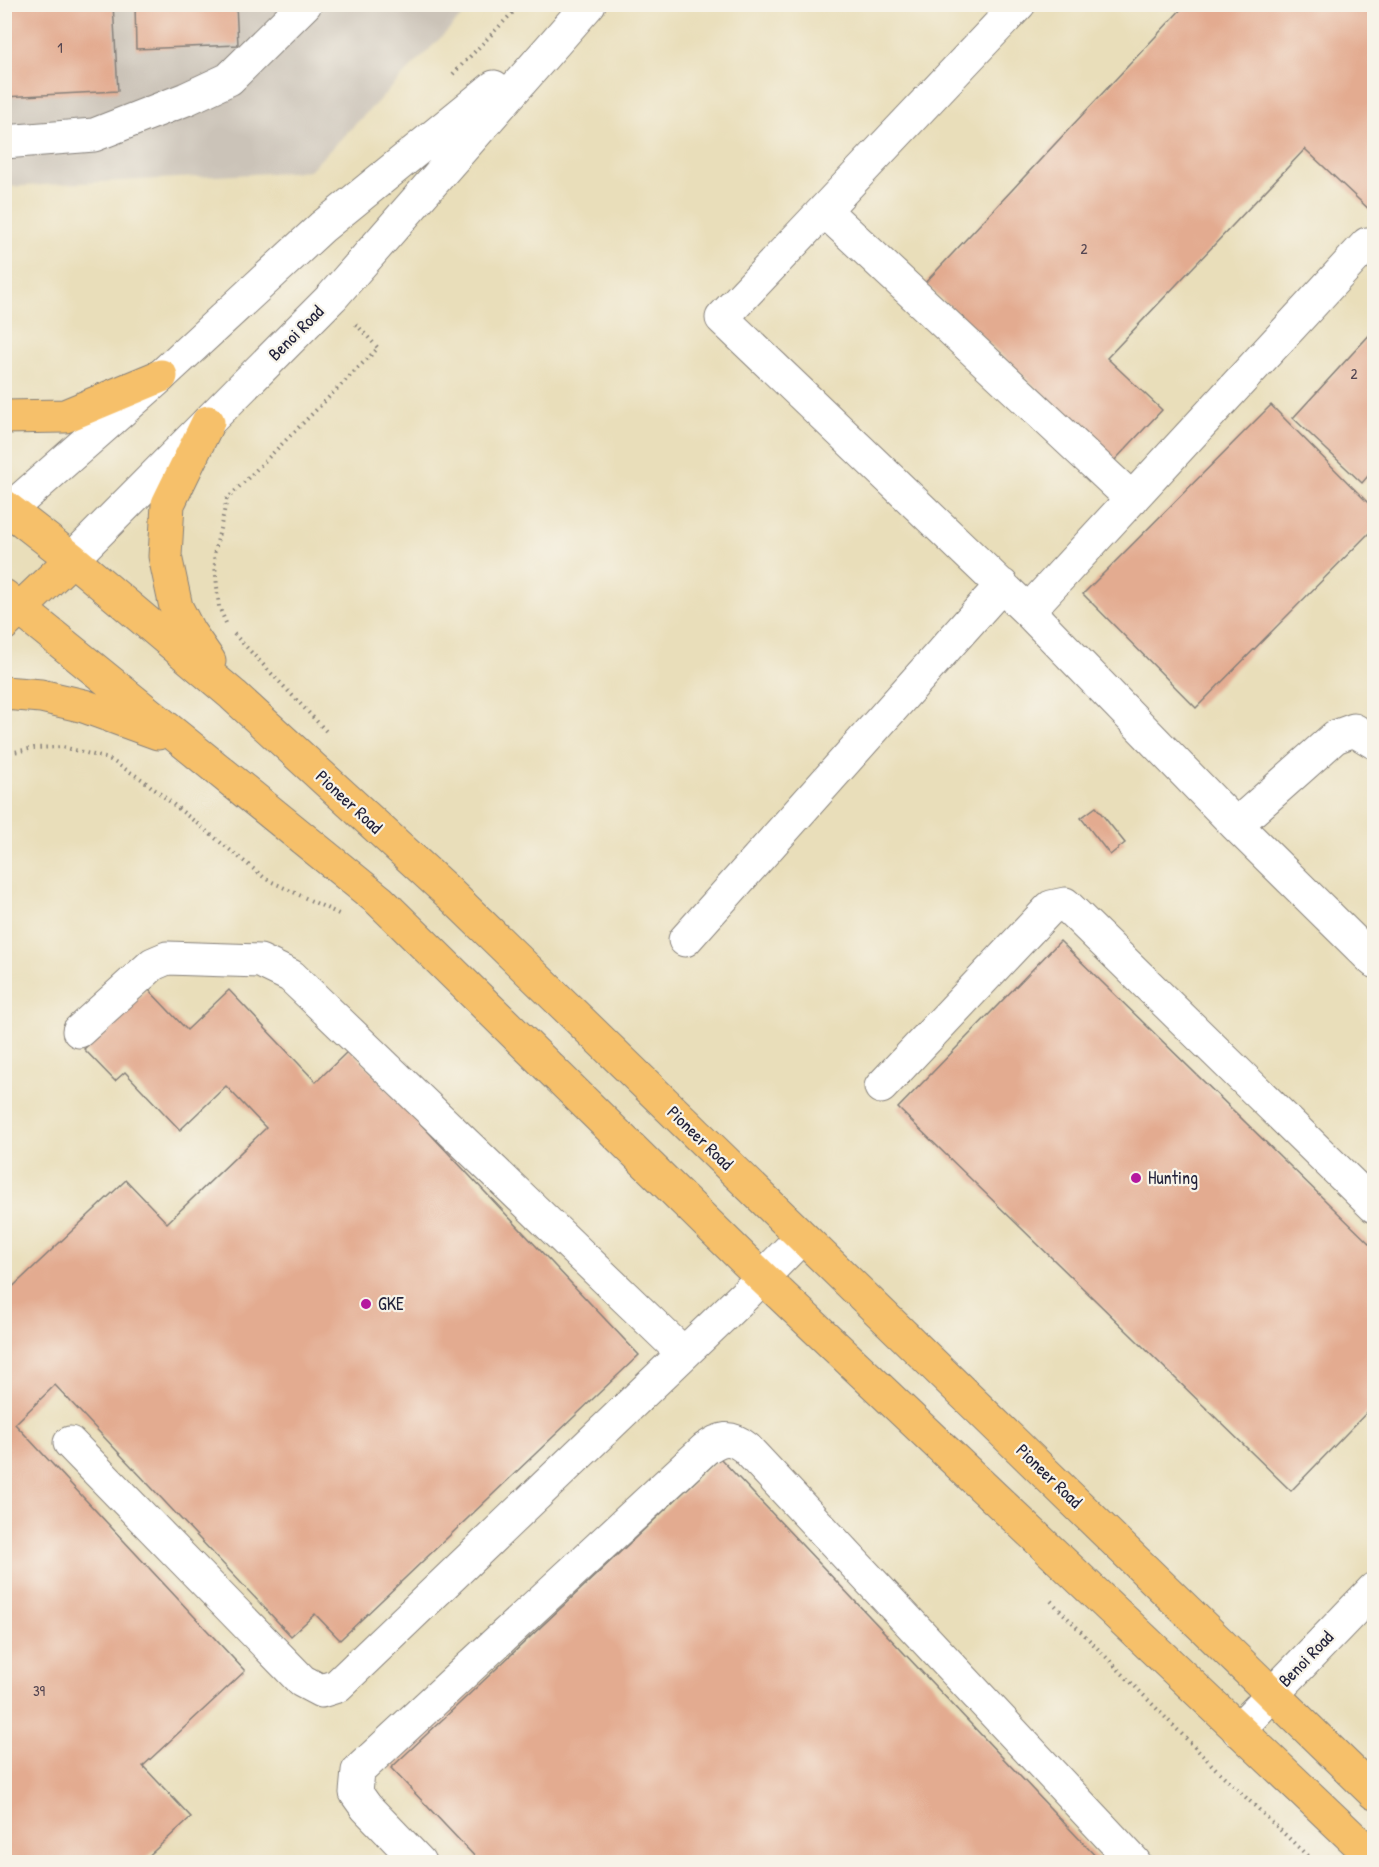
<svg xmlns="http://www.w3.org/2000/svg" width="1379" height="1867" font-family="'Patrick Hand',sans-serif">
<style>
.industrial{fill:#cbc3b8}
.building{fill:#e3ab90}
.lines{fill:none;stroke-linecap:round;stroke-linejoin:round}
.minor-casing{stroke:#86807a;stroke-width:35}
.major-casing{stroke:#86807a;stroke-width:35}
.path{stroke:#86807a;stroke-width:4;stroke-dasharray:1.5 4.5;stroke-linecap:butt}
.minor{stroke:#fff;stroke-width:33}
.major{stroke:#f6c06b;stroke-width:33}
.poi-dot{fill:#b5179e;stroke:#f7f3e8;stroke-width:2}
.labels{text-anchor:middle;stroke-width:4.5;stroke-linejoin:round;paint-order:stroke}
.number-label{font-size:15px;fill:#524450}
.street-label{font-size:18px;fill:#22223b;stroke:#f7f3e8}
.poi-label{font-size:18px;fill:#22223b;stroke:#f7f3e8;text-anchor:start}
</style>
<rect width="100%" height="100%" fill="#f7f3e8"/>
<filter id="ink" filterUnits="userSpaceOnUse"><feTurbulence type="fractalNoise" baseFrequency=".0167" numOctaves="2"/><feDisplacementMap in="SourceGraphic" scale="12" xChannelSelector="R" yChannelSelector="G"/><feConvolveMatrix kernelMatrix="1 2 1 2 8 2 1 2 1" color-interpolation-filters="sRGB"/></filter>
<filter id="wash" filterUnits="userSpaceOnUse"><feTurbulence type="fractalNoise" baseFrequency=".008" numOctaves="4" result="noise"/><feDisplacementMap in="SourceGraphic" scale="24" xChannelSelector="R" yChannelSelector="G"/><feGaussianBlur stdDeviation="1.35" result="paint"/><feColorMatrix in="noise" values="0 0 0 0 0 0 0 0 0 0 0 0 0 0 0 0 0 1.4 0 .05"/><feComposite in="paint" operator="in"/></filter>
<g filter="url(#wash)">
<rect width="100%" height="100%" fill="#e9deba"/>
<path class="industrial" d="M5,5H473L309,171L5,187Z"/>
<g id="blocks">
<path class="building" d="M4,4H113L118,91L4,97Z
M135,4H236L238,45L136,49Z
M1186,4H1374V214L1305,149L1107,358L1162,410L1114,461L925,283Z
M1374,330V469L1362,483L1293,418Z
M1271,405L1374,509V528L1196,708L1083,594Z
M1096,807L1125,843L1110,855L1081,818Z
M1060,941L1374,1248V1405L1291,1491L898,1108Z
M148,989L187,1030L229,990L316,1082L350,1049L639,1355L340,1640L315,1614L291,1636L55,1385L15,1424L245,1671L143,1766L191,1817L142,1862H4V1295L126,1180L167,1223L266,1128L226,1086L180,1130L125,1072L115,1081L84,1049Z
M720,1458L1101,1862H480L391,1768Z"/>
</g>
</g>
<g filter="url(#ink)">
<use href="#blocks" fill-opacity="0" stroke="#86807a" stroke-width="1.5"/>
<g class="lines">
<g class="minor-casing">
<path id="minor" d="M1019,4L722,318L1028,611L1236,825L1374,961
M4,142L94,135L186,99L229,79L305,4
M824,210L1132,499
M9,510L161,376L322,227L494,87
M72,559L332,297L589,4
M1028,611L1367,244
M1236,825L1335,737L1354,730L1374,742
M685,940L1002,585
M79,1031L153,964L167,958L260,961L291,976L683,1353
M881,1087L1051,907L1065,904L1374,1206
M70,1443L302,1681L321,1691L337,1686L747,1293L802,1237
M1238,1730L1374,1589
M419,1862L366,1807L356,1793L358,1771L705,1449C721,1438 730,1435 746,1448L1134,1862"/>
</g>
<g class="major-casing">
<path id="major" d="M4,417L65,416L161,376
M208,422L168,504L165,556L176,607L189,632L209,661
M4,506L72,559L233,695L450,894L1374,1793
M4,596L380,901L762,1277L1374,1858
M4,624L72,559
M4,693L41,696L84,706L158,733"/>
</g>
<path class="path" d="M453,74L521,4
M226,623L219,607L214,555L227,499L378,348L354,322
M234,634L326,731
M4,754L34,748L63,747L109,759L143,780L266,879L341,915
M1051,1601L1217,1770L1314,1862"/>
<use href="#minor" class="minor"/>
<use href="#major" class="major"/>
</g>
</g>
<g class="poi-dot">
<circle cx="1136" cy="1178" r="6"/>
<circle cx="366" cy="1304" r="6"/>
</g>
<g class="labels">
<g class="number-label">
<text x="60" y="53">1</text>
<text x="1084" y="254">2</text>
<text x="1354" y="379">2</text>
<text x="39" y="1696">39</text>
</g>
<g class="street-label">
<text transform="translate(296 333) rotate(-45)" y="6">Benoi Road</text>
<text transform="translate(349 802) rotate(43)" y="6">Pioneer Road</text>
<text transform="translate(700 1138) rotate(44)" y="6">Pioneer Road</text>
<text transform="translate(1049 1476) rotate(44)" y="6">Pioneer Road</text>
<text transform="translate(1306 1659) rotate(-46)" y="6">Benoi Road</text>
</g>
<g class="poi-label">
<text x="1148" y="1184">Hunting</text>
<text x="378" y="1310">GKE</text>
</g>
</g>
<rect width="1379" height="1867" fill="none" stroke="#f7f3e8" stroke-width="24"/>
</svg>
